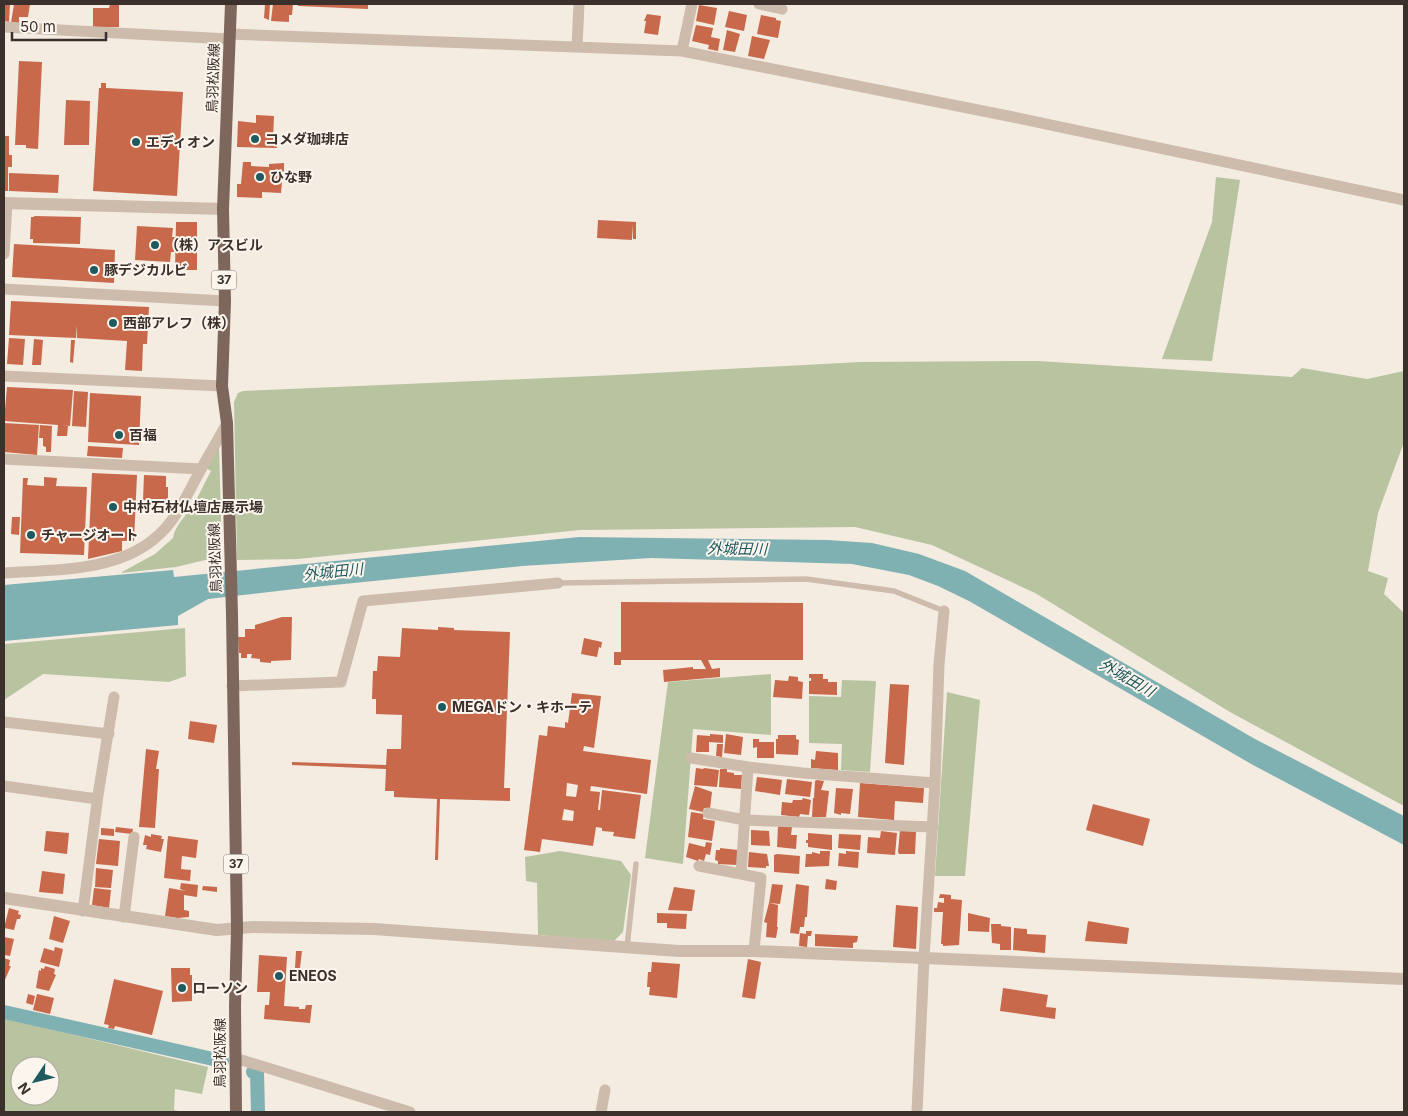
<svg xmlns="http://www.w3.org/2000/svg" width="1408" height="1116" font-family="Inter,'Noto Sans JP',sans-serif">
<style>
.green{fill:#b8c4a0;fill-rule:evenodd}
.water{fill:#7fb0b2}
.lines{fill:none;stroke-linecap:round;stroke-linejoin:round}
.canal{stroke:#7fb0b2;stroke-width:14}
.building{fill:#c8694b;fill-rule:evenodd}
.service{stroke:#cdbbac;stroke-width:5.5}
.minor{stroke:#cdbbac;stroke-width:11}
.tertiary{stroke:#cdbbac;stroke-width:12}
.primary{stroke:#7d675c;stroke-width:12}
.poi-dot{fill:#1f5a5e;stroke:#fbf5ee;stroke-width:2}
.labels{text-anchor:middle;stroke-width:4;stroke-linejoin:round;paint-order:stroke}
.shield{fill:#fbf5ee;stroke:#756b66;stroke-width:1}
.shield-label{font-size:12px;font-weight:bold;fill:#3b302b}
.street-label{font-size:14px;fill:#3b302b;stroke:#fbf5ee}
.poi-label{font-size:14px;font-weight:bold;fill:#3b302b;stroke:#fbf5ee;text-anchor:start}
.water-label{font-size:15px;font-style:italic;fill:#1f5a5e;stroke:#fbf5ee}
</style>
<rect width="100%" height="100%" fill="#f4ebe1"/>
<path class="green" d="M1216,177L1240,180L1212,361L1162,359L1212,222Z
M1038,361L1292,377L1302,368L1367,379L1404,371V442L1378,513L1368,571L1388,578L1384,594L1404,613V806L1230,712L1035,593L932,545L855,527L580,530L298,559L237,560L234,402L238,393L243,391L616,375L860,362Z
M219,445L222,556L176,567L122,573V572L155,554L173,538C175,525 187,515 194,504C200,493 205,482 211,471L206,468Z
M185,628L186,676L169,682L43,674L4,700V644Z
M771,674V735L693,729L683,864L645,858L668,682Z
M842,680L876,681L870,772L841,770L842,744L809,743V696L841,697Z
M947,692L980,700L965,876H935Z
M560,851L621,861L631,875L623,932L614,941L538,935L537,883L526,881L525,857Z
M4,1018L208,1067L202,1094L175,1089L174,1110L183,1112H4ZM20,1066H50V1096H20Z"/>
<path class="water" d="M579,537L828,540L872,543L919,554L965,571L1255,739L1404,816V845L1253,765L969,601L938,586L909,575L852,564L651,558L522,566L304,588L208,599L178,616V625L4,641V585L173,570L174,577Z"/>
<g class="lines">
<path class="canal" d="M4,1012L222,1061
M253,1072L257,1073L258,1112"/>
</g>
<path class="building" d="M4,4H10L9,22L4,21Z
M14,4H30L28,17H19V23H11Z
M110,4L119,5V27H93V8H109Z
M265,4H270L269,20L264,18Z
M273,4H293L292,15H289V22L271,21Z
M298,4H368V9L298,6Z
M699,5L717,8L714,25L696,21Z
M729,11L747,15L744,31L725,27Z
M647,14L661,16L658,35L644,33L646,21H644Z
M761,15L776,18V20L781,21L778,38L757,34Z
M696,25L713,28L711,37L720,39L718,51L708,49L709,45L692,41Z
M727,30L740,34L735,52L723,50Z
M752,36L770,40L764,59L748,56Z
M19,61L42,62L38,149L26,148V145H15Z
M101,83H106V88L183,92L177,196L93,191L99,88H101Z
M66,100L90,101L89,145H64Z
M256,115L274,116L273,139L274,134H278L277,148L237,147L238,121L256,123Z
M4,136H9V155H12V167H8V191H4Z
M243,162H251V166L269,167V164L284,163V172L278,171V182H282L281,193L262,192V198L237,197V184H241Z
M9,173L59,175L58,193L9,191Z
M34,216L81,217L80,244L33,243V239H30L31,217H34Z
M598,220L636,222V239H633L632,224V240L597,238Z
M176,222H197V270H175Z
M137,226L173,228L172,237H175L174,252H171L170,262L135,260Z
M14,244L115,250L114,283L12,277Z
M11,301L149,307L147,344H143L142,371L125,370L127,341L77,338V325L76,338L9,335Z
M9,338L25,339L23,365L7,364Z
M34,339L43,340L41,365H32Z
M71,340H75L73,363L70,362Z
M7,387L73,390L70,426L63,425L68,426L67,436H57L58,425L4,421Z
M74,391L88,392L86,427L72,426Z
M90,393L141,396L139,445L88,442Z
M4,423L39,425L37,455L4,452Z
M40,425L52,426L51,452H46V447L43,446V438H39Z
M88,446L123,448L122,458L87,456Z
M92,473L137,475L134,541H122V551L88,559Z
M144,475L166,476V487H168V501L143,500Z
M44,477L57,478L56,486L87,487L84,555L20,553L23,478H28L27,485L44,486Z
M12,517H20L19,535L11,534Z
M621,602L803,603V660H708L712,669L720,668V677L664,682L663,670L693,667V669H706L701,660H621V665H614V652H621Z
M282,617H292L291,660L271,661V663L260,662V659L251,658L252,654H247V658H241V653H239L238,637H245V629H255V625Z
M438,627L454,628V630L510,632L504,788H510V801L440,799L438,860H435L437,799L394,797V791H385L386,769L292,765V762L386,765L387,749H401L402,715L376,714V699H372L373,671H377L378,656L400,657L402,628L438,630Z
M584,638L602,642L601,648L599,647L597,657L581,654Z
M809,674H823V679H828V682H837V695L809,694V681H811V678H809Z
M789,676L798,677V681L803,682L802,699L773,697L775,680L788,681Z
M890,684L909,685L904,765L885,763Z
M572,693L601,696L594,748L584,746L583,751L651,760L647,794L591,786L590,791L600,792L598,810H600L602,790L641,795L635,839L613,836L614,832L602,831V828L596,827L593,846L542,839L540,852L524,850L539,735L547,736L548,726L565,728V722L568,723ZM567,783L578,785L576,797L566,796ZM564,809L574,811L573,821L562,820Z
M190,721L217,725L214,743L188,739Z
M710,734L723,735V743L709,742V752H696L697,735L710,736Z
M726,734L743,737L741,755L724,753Z
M778,735H796V739L799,740L798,755L776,754V739H778Z
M753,739H759V742H774V758H757V747L753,748Z
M717,744H723L722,757L716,756Z
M146,749L159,751L156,769H159L155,828L139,827Z
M816,751L838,753V770L811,768V759L815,760Z
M696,768L703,769L704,768L719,770L717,787L694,785Z
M720,769H727V772L734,773V775H742L741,789L719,787Z
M757,777L782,780L780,795L755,791Z
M787,779L812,782L810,797L785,794Z
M817,780L824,781L821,790L829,791L826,817H812L813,798H814L815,781Z
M860,783L924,788L923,803L895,801L894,820L858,817Z
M695,786L712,792L710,809L704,808L703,812L689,809Z
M836,788L853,789L850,814L841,813V815L834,813Z
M803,798L811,800L809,815L800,814L799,817L781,815L782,802L792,803L793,800H802Z
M1093,804L1150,819L1143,846L1086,830Z
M691,812L704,814L703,819L715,821L712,841L688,837Z
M778,826L792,827L791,835H797L796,849L777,847Z
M116,827L133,829L132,834L115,832Z
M101,828L114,829V836L101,835Z
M751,830L769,831L770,846L751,845Z
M900,830L916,832L915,854H899L898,852Z
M46,831L69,833L67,854L44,851Z
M881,831L897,833L895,855L867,853L868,837L880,838Z
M808,833L832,835V850L808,847V843H806V840H808Z
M151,834L162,836L161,839H164L161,852L146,849L147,845H143L145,835L151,837Z
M839,834L861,835L860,850L838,848Z
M168,836L198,840L196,858L182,856L181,869L191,870L190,881L164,878Z
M99,839L120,841L118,866L96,864Z
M706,842L712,843L710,855L706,854L704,861L699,859L698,861L686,857L689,843L705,847Z
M720,848L738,850L737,865L718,864V861L715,860L716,850H720Z
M820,851H830L829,866L805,867L806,854H812V852L820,854Z
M846,851L859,852L858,868L838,866L839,853L846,854Z
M749,852L767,854L769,866H766V868L748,867Z
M777,854L800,856L799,874L774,872V855Z
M96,868L113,870L111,888L95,887Z
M42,871L65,874L63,894L39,892Z
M826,879L837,881L836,890L825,889Z
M181,883L198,885L197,897L184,895V910L189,911V917L178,918L165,916L169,888L186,891L180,889Z
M772,884L783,885L780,904L769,903Z
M796,884L809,886L807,917H805L804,927H800L799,934L790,933Z
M203,886L217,887V892L202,890Z
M674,887L695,890L692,911L668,910Z
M94,888L111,890L109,908L92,905Z
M940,894L951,895V899L962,900L959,945L943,946V944H941L943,912H934V908H937L938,902L944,903V898H939Z
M769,903L778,905L777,927H778L776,938L766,937L767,923L764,922Z
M896,905L918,907L916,949L893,947Z
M9,908L19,911L18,914L21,915L20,919H17L14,930L4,928Z
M657,913L687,914L686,929L667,928V923H657Z
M968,913L990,918L989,932L968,931Z
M54,916L70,921L63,943L49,939Z
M1088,921L1129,928L1127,944L1085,941Z
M991,924H1001V926L1011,927V950H1000V944L992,943Z
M1014,928L1027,929V934L1046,935L1045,953L1013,950Z
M806,931H812L811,936H808L807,947L799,946L800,933L806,934Z
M815,934L858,936L857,942L853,943V948L815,946Z
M4,937L14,939L10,956L4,955Z
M55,947L63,949L59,967L40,962L44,948L54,951Z
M296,951H302L300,968H295Z
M259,955L287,957L284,1006L299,1007V1009H305L306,1005H312L310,1023L264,1019L265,1005H269L270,992H257Z
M4,958L10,960L9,966H11L4,982Z
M748,959L761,962L755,999L742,997Z
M652,962L680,964L677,998L649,995L650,987H647L648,972H651Z
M45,966L55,969L54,974L56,975L49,991L36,988L39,970L41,971V968L44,969Z
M171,968H190V975H192V1001L172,1002Z
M114,979L163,991L152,1035L115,1026L114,1029L108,1028L109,1025L104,1024Z
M1003,988L1048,995L1046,1007L1056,1008L1055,1019L1000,1011Z
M28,994L35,996L33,1005L26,1003Z
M37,994L54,998L50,1014L33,1010Z"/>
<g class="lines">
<path class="service" d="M558,583L806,579L894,591L944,611
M627,947L636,864"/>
<path class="minor" d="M759,4L782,9
M4,27L229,39
M229,34L682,51L1013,117L1404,200
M577,47L579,4
M682,51L692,4
M4,254L7,203
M4,289L225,301
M4,376L222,386
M4,459L201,469
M4,573C62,569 134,573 172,520C183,505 190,489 199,473C208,456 218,440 227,423
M232,686L341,682L363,601L558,583
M4,722L109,734
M691,758L748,767
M4,786L97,799
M708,813L745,820L933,827
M699,866L741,874
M83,911L98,795L114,697
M124,917L134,837
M754,951L761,878L741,874L748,767L803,773L935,783
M235,1058L410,1112
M601,1112L605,1090
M917,1112L924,958L935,783L939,664L944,611"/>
<path class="tertiary" d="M4,203L223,209
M4,898L217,930L252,927L374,929L679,951H754L924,958L1404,979"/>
<path class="primary" d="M231,4L223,209L225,301L222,386L227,423L232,615L237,929L235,1006L236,1112"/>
</g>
<g class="poi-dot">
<circle cx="255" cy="139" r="5"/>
<circle cx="136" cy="142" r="5"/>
<circle cx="260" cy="177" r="5"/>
<circle cx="155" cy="245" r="5"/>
<circle cx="94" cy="270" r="5"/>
<circle cx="113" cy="323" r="5"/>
<circle cx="119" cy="435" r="5"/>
<circle cx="113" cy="507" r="5"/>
<circle cx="31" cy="535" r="5"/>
<circle cx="442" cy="707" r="5"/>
<circle cx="279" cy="976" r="5"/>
<circle cx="182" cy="988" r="5"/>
</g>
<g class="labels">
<g class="shield">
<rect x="211.5" y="270.5" width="25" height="19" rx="4"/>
<rect x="223.5" y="854.5" width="25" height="19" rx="4"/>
</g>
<g class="shield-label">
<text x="224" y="284">37</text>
<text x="236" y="868">37</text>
</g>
<g class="street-label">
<text transform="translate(213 78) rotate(-88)" y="5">鳥羽松阪線</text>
<text transform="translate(215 558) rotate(-92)" y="5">鳥羽松阪線</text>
<text transform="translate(220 1053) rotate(-90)" y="5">鳥羽松阪線</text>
</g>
<g class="poi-label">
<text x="265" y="144">コメダ珈琲店</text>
<text x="146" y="147">エディオン</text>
<text x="270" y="182">ひな野</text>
<text x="165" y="250">（株）アスビル</text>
<text x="104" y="275">豚デジカルビ</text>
<text x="123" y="328">西部アレフ（株）</text>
<text x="129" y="440">百福</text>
<text x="123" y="512">中村石材仏壇店展示場</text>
<text x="41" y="540">チャージオート</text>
<text x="452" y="712">MEGAドン・キホーテ</text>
<text x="289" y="981">ENEOS</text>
<text x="192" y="993">ローソン</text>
</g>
<g class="water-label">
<text transform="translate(737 549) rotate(1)" y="5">外城田川</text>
<text transform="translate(333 572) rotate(-6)" y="5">外城田川</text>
<text transform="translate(1127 678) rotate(30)" y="5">外城田川</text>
</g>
</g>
<rect width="1408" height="1116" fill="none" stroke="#3b302b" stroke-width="10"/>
<g transform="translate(35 1081) rotate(235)"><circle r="24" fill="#fbf5ee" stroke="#aea6a0"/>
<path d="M0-4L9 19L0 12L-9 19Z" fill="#1f5a5e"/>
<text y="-8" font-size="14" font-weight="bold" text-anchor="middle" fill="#3b302b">N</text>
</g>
<path d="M12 32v8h94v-8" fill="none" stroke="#3b302b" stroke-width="2.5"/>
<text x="20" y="32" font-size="15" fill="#3b302b" stroke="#fbf5ee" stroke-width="4" paint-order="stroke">50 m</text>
</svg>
